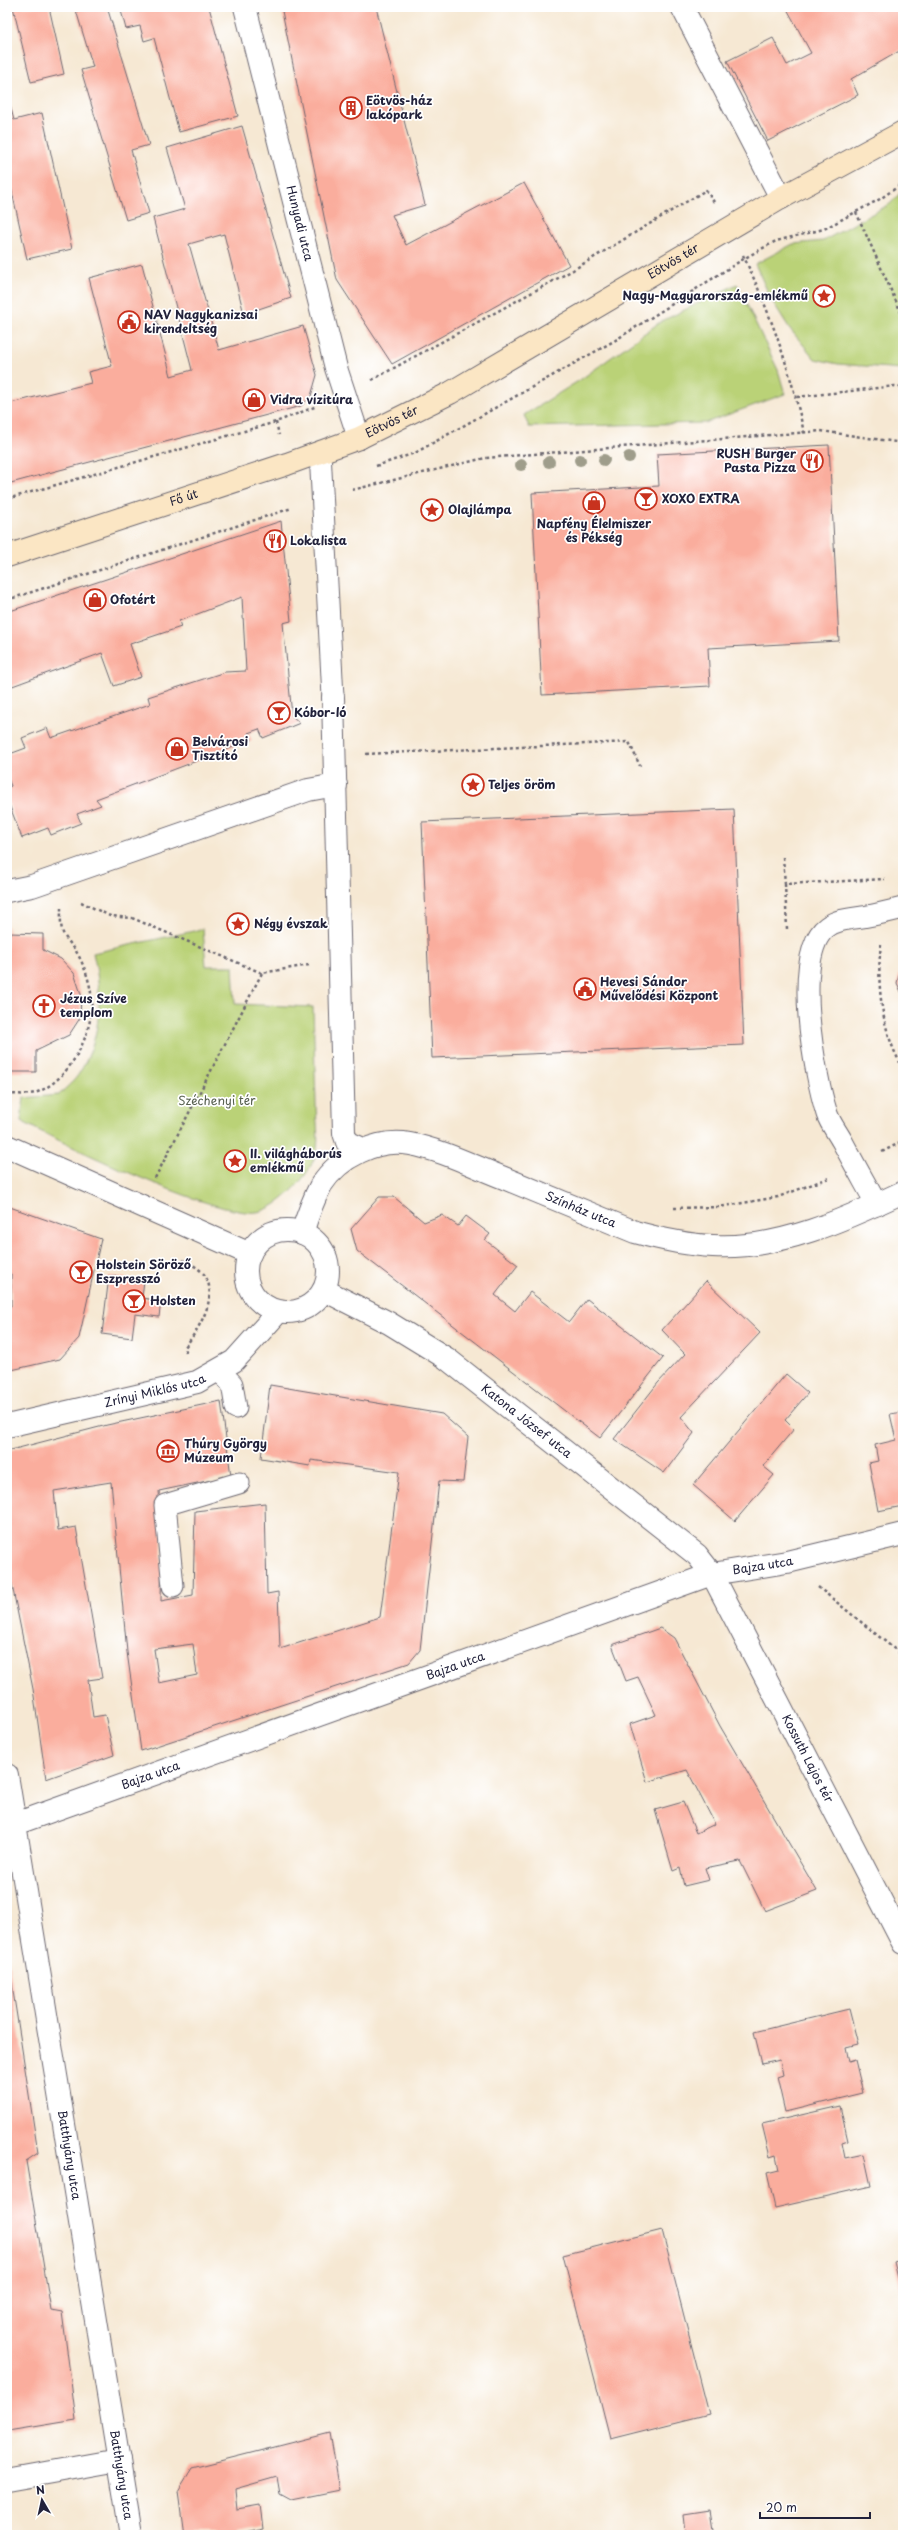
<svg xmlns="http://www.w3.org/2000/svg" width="910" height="2542" font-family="'Playpen Sans',sans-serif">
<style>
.green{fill:#bad277;stroke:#6e7a59}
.building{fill:#faad9d;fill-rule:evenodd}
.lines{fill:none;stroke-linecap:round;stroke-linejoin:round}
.lane-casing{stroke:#6c6770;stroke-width:23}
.street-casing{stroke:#6c6770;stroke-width:24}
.secondary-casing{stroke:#6c6770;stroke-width:24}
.path{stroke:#6c6770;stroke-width:2.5;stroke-dasharray:3 3;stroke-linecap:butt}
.lane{stroke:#fff;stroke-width:21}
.street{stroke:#fff;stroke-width:22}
.secondary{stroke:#fbe6c4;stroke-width:22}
.tree{fill:#9f9d8b}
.labels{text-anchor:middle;stroke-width:3.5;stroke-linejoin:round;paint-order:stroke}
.poi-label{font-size:12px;font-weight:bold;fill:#22223b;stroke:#fff;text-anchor:start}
.street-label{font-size:12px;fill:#22223b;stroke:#fff}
.park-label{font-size:12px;fill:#576050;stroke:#fff}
</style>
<rect width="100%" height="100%" fill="#fff"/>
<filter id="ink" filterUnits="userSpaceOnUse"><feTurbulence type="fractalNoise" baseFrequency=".025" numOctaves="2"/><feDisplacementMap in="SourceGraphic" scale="8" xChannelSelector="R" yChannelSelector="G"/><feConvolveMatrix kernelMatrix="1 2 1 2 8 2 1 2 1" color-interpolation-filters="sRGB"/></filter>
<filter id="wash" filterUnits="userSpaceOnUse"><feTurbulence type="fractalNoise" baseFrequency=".012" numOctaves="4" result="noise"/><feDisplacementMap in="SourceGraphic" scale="16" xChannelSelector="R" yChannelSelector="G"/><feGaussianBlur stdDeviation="0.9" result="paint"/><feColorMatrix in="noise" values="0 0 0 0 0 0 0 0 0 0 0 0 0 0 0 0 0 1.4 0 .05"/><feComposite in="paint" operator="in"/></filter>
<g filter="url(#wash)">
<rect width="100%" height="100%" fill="#f6e8d3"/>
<path class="green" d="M903,190V369L838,364L815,359L790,329L771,299L755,264L793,244L823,241L890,204Z
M737,284L778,370L785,394L705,423L529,427L524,415L580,380L660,322Z
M203,929L206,966H233L235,1004L313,1007C314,1039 315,1071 316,1104C316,1118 319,1135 317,1149C313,1173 281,1208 257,1212C217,1218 61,1143 21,1121L24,1098L59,1095C65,1088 75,1081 80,1072C102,1037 103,993 93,953Z"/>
<g id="blocks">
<path class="building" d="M13,7H49L64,74L31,82Z
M75,7H107L149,145L131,150L149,213L126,220L81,70L93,67Z
M120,7H209L238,116L179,132L154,38L144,41L140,26L126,29Z
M303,7H376L425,205L392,215L406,245L524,183L569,265L392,364L337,280L282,11Z
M786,7H903V49L851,79L858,95L768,141L727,61L773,38L787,65L811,53Z
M7,94L14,120L42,113L72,249L27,259L7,169Z
M242,126L291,298L244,314L224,234L189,244L219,350L303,326L317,375L311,396L301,406L7,484V404L91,383L88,372L112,366L89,278L142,264L171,376L192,370L153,218L185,209L167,148Z
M829,445L839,641L708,648L710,686L542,695L532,493L659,486L657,454Z
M281,521L291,621L283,623L292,716L300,723L263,738L259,729L248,733L252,740L96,799L101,805L77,814L81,823L51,835L48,828L22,838L7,799V788L11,786L7,776V755L26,748L22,738L47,728L51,738L150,704L148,697L225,672L246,671L242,597L179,621L181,627L130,644L141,677L114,686L102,653L7,688V612Z
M734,809L744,1045L432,1058L422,822Z
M7,925L9,933L43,934V950L61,959L74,973L81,994L80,1018L69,1035L36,1051V1072H7Z
M902,963H903V996L897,983Z
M379,1197H394L424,1222L442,1215L458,1226L466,1216L490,1234L485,1240L518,1265L495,1295L515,1311L530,1292L569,1322L587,1299L663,1358L600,1438L357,1251L351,1229Z
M7,1206L101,1239L79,1338L60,1359L7,1371V1308L11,1306V1274L7,1271Z
M109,1276L144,1280L142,1298L161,1301L159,1317L135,1314L132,1338L102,1334Z
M706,1281L760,1333L681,1417L694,1433L664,1473L614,1439L658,1383L685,1354L662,1330Z
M786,1374L808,1393L785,1420L794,1429L763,1466L774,1475L735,1521L693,1485Z
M270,1385L442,1414L468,1437L463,1482L439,1481L420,1650L409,1663L141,1751L127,1652L111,1482L54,1491L58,1530L76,1527L102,1678L88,1680L93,1717L105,1715L114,1755L46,1779L33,1689L7,1560V1451L107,1425L221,1401L231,1476L159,1491L162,1529L161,1601L193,1595L195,1511L265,1503L267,1594L278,1592L280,1649L380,1617L399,1472L311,1460L310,1466L261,1458ZM193,1644L197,1675L159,1683L154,1649Z
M903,1412V1506L878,1511L869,1463L878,1461L875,1445L896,1440L890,1414Z
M660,1628L674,1638L720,1726L817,1891L765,1911L740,1861L705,1868L709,1880L684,1886L680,1868L673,1871L655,1810L683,1802L696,1833L715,1824L687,1770L647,1782L630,1724L656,1715L638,1677L626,1681L612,1645Z
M7,1952L38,2153L26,2161L51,2310L62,2312L76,2420L9,2431L7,2418Z
M849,2009L858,2044L846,2047L849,2062L855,2060L863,2093L785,2112L777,2077L783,2075L780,2060L762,2064L754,2032Z
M840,2106L848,2141L842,2143L845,2158L864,2154L871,2186L775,2208L767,2173L779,2170L776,2155L770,2157L762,2124Z
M662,2230L709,2414L610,2439L563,2255Z
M903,2259V2294H902L894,2262Z
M330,2433L340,2490L291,2500L280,2494L277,2477L235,2489L237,2509L260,2505L263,2528L239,2533V2535H184L178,2491L192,2468Z
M710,2510L714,2535H686L684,2514Z"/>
</g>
</g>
<g filter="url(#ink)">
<use href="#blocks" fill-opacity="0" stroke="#6c6770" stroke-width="1"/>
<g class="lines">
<g class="lane-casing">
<path id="lane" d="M320,452L333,697
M877,1205C865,1183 853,1162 842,1141C837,1132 830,1123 827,1114C815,1076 791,953 827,927C840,918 853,919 868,916C879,914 891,911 903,908
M219,1370L232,1384L236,1408
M173,1586L165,1505L239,1483"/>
</g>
<g class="street-casing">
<g id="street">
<path id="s1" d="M245,7L336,368L359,438"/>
<path d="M682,7L781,198"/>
<path d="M333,697L344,1133L347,1142L363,1149"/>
<path d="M7,891L32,886L308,790L336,785"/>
<path d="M7,1146L250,1254"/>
<circle cx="287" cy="1271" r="41"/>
<path id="s2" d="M302,1233C307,1217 313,1200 321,1185C339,1157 377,1138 410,1144C442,1150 473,1166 504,1178C547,1196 591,1214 635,1232C660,1239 687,1245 713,1246C778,1250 846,1219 903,1192"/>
<path id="s3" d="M324,1290L389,1323L446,1358L697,1555L712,1574L903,1943"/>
<path id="s4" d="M7,1426L197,1382L234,1361L279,1311"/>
<path id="s5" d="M7,1775L131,2535"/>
<path id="s6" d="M15,1824L712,1574L787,1562L903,1534"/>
<path d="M7,2480L119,2460"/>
</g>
</g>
<g class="secondary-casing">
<g id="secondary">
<path id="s7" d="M7,556L287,464L359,438L450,393L781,198L903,132"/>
</g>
</g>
<path class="path" d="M856,212L903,317
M743,255C770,312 791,371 804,433
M372,380L573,270L706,190L714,202
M797,397L895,386L903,387
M276,422L279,435
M376,466L415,453L614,341L745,258L776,241L824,229L880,199L903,183
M352,490L485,458L821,431L903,443
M7,499L276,422L317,406
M7,600L292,508
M366,754L629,742L640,766
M783,857L785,884
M81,902L110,916L132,918L262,973
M787,929L785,884L885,879
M881,944C876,985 882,1033 903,1068
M7,1094C18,1094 30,1096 40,1091C73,1076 96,1028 91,993C89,978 82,960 74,948C70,943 65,938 63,933C60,925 61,916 61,908
M882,1152L903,1141
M155,1178L262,973L309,965
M674,1208L719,1207L778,1197L829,1178
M183,1260C193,1265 205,1271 208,1282C215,1304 197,1331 185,1347L186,1352
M818,1587L903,1656"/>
<use href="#lane" class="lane"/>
<use href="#street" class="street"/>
<use href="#secondary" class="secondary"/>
</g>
<g class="tree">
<circle cx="629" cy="457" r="6"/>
<circle cx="580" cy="460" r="6"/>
<circle cx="604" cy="460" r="6"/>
<circle cx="549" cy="462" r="6"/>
<circle cx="521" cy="465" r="6"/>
</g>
</g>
<defs>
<g id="building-ring" transform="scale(1.15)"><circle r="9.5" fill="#fff" stroke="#c8321e" stroke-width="1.5"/><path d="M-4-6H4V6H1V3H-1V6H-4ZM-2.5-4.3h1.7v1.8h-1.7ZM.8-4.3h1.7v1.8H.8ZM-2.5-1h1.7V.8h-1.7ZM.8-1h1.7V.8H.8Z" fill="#c8321e"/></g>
<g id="sight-ring" transform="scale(1.15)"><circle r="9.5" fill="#fff" stroke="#c8321e" stroke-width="1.5"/><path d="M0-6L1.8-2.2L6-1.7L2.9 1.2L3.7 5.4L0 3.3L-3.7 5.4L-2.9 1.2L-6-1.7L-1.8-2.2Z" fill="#c8321e"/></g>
<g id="civic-ring" transform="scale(1.15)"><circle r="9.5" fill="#fff" stroke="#c8321e" stroke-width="1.5"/><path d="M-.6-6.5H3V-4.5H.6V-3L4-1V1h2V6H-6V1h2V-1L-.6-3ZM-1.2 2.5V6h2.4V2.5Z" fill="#c8321e"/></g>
<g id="shop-ring" transform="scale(1.15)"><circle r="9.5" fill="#fff" stroke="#c8321e" stroke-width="1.5"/><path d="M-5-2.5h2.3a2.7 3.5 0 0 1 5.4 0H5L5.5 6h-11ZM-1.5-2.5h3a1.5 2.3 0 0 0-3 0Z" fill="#c8321e"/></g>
<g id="restaurant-ring" transform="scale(1.15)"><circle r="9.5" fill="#fff" stroke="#c8321e" stroke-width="1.5"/><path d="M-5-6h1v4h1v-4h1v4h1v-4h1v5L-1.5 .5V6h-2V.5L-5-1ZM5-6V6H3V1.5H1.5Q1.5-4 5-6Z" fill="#c8321e"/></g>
<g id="bar-ring" transform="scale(1.15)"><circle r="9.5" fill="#fff" stroke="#c8321e" stroke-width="1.5"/><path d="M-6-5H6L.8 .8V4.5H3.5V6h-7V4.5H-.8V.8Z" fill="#c8321e"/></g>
<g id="church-ring" transform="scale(1.15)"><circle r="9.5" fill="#fff" stroke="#c8321e" stroke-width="1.5"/><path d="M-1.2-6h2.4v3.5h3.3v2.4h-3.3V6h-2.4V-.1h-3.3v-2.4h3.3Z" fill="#c8321e"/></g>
<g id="museum-ring" transform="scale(1.15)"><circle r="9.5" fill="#fff" stroke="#c8321e" stroke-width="1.5"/><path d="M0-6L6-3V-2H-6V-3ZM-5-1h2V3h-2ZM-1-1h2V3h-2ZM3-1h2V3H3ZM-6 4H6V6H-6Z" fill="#c8321e"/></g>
</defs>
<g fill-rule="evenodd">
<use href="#building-ring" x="351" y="108"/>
<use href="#sight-ring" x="824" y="296"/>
<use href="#civic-ring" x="129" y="322"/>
<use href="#shop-ring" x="254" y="400"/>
<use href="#restaurant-ring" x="812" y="461"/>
<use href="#bar-ring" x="646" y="499"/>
<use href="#shop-ring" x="594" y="503"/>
<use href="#sight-ring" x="432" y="510"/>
<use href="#restaurant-ring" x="275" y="541"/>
<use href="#shop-ring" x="95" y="600"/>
<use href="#bar-ring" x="279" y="713"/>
<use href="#shop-ring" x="177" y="749"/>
<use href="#sight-ring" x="473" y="785"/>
<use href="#sight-ring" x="238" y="924"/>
<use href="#civic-ring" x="585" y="989"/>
<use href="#church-ring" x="44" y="1006"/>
<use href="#sight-ring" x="235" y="1161"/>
<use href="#bar-ring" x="81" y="1272"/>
<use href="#bar-ring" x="134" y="1301"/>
<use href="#museum-ring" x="168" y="1451"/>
</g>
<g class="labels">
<g class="poi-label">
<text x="366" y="105">Eötvös-ház<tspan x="366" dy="14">lakópark</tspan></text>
<text x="808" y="300" text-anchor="end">Nagy-Magyarország-emlékmű</text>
<text x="144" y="319">NAV Nagykanizsai<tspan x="144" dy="14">kirendeltség</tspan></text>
<text x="270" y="404">Vidra vízitúra</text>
<text x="796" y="458" text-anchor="end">RUSH Burger<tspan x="796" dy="14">Pasta Pizza</tspan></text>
<text x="662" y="503">XOXO EXTRA</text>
<text x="448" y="514">Olajlámpa</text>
<text x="594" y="528" text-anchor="middle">Napfény Élelmiszer<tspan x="594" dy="14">és Pékség</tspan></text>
<text x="290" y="545">Lokalista</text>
<text x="110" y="604">Ofotért</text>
<text x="294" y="717">Kóbor-ló</text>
<text x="192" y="746">Belvárosi<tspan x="192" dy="14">Tisztító</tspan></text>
<text x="488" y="789">Teljes öröm</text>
<text x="254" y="928">Négy évszak</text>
<text x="600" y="986">Hevesi Sándor<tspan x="600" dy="14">Művelődési Központ</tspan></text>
<text x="60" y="1003">Jézus Szíve<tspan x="60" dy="14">templom</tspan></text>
<text x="250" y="1158">II. világháborús<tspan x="250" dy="14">emlékmű</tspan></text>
<text x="96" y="1269">Holstein Söröző<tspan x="96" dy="14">Eszpresszó</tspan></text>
<text x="150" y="1305">Holsten</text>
<text x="184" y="1448">Thúry György<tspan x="184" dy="14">Múzeum</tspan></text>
</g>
<g class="street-label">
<text dy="4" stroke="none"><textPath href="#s1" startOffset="223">Hunyadi utca</textPath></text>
<text dy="4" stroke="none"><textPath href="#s7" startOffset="732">Eötvös tér</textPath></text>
<text dy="4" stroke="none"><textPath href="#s7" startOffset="408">Eötvös tér</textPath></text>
<text dy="4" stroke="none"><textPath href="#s7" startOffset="186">Fő út</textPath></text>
<text dy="4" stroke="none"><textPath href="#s2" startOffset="338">Színház utca</textPath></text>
<text dy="4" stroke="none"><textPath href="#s4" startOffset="152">Zrínyi Miklós utca</textPath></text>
<text dy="4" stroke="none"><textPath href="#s3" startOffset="242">Katona József utca</textPath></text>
<text dy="4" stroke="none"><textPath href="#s6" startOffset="792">Bajza utca</textPath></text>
<text dy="4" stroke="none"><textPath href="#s6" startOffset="468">Bajza utca</textPath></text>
<text dy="4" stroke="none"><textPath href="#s3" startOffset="691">Kossuth Lajos tér</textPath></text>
<text dy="4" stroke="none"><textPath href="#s6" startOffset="144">Bajza utca</textPath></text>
<text dy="4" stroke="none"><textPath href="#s5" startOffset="385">Batthyány utca</textPath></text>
<text dy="4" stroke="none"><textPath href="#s5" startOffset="709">Batthyány utca</textPath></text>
</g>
<g class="park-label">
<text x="217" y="1105">Széchenyi tér</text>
</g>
</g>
<rect width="910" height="2542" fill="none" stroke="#fff" stroke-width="24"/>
<g transform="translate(42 2500) rotate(351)" stroke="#ffffff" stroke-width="3" paint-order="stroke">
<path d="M0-3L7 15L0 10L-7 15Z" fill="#22223b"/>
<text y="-6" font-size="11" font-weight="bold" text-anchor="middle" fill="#22223b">N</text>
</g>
<path d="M760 2512v6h110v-6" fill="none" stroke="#22223b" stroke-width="2"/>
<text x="766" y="2512" font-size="12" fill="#22223b" stroke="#ffffff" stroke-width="3" paint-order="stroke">20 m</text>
</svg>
